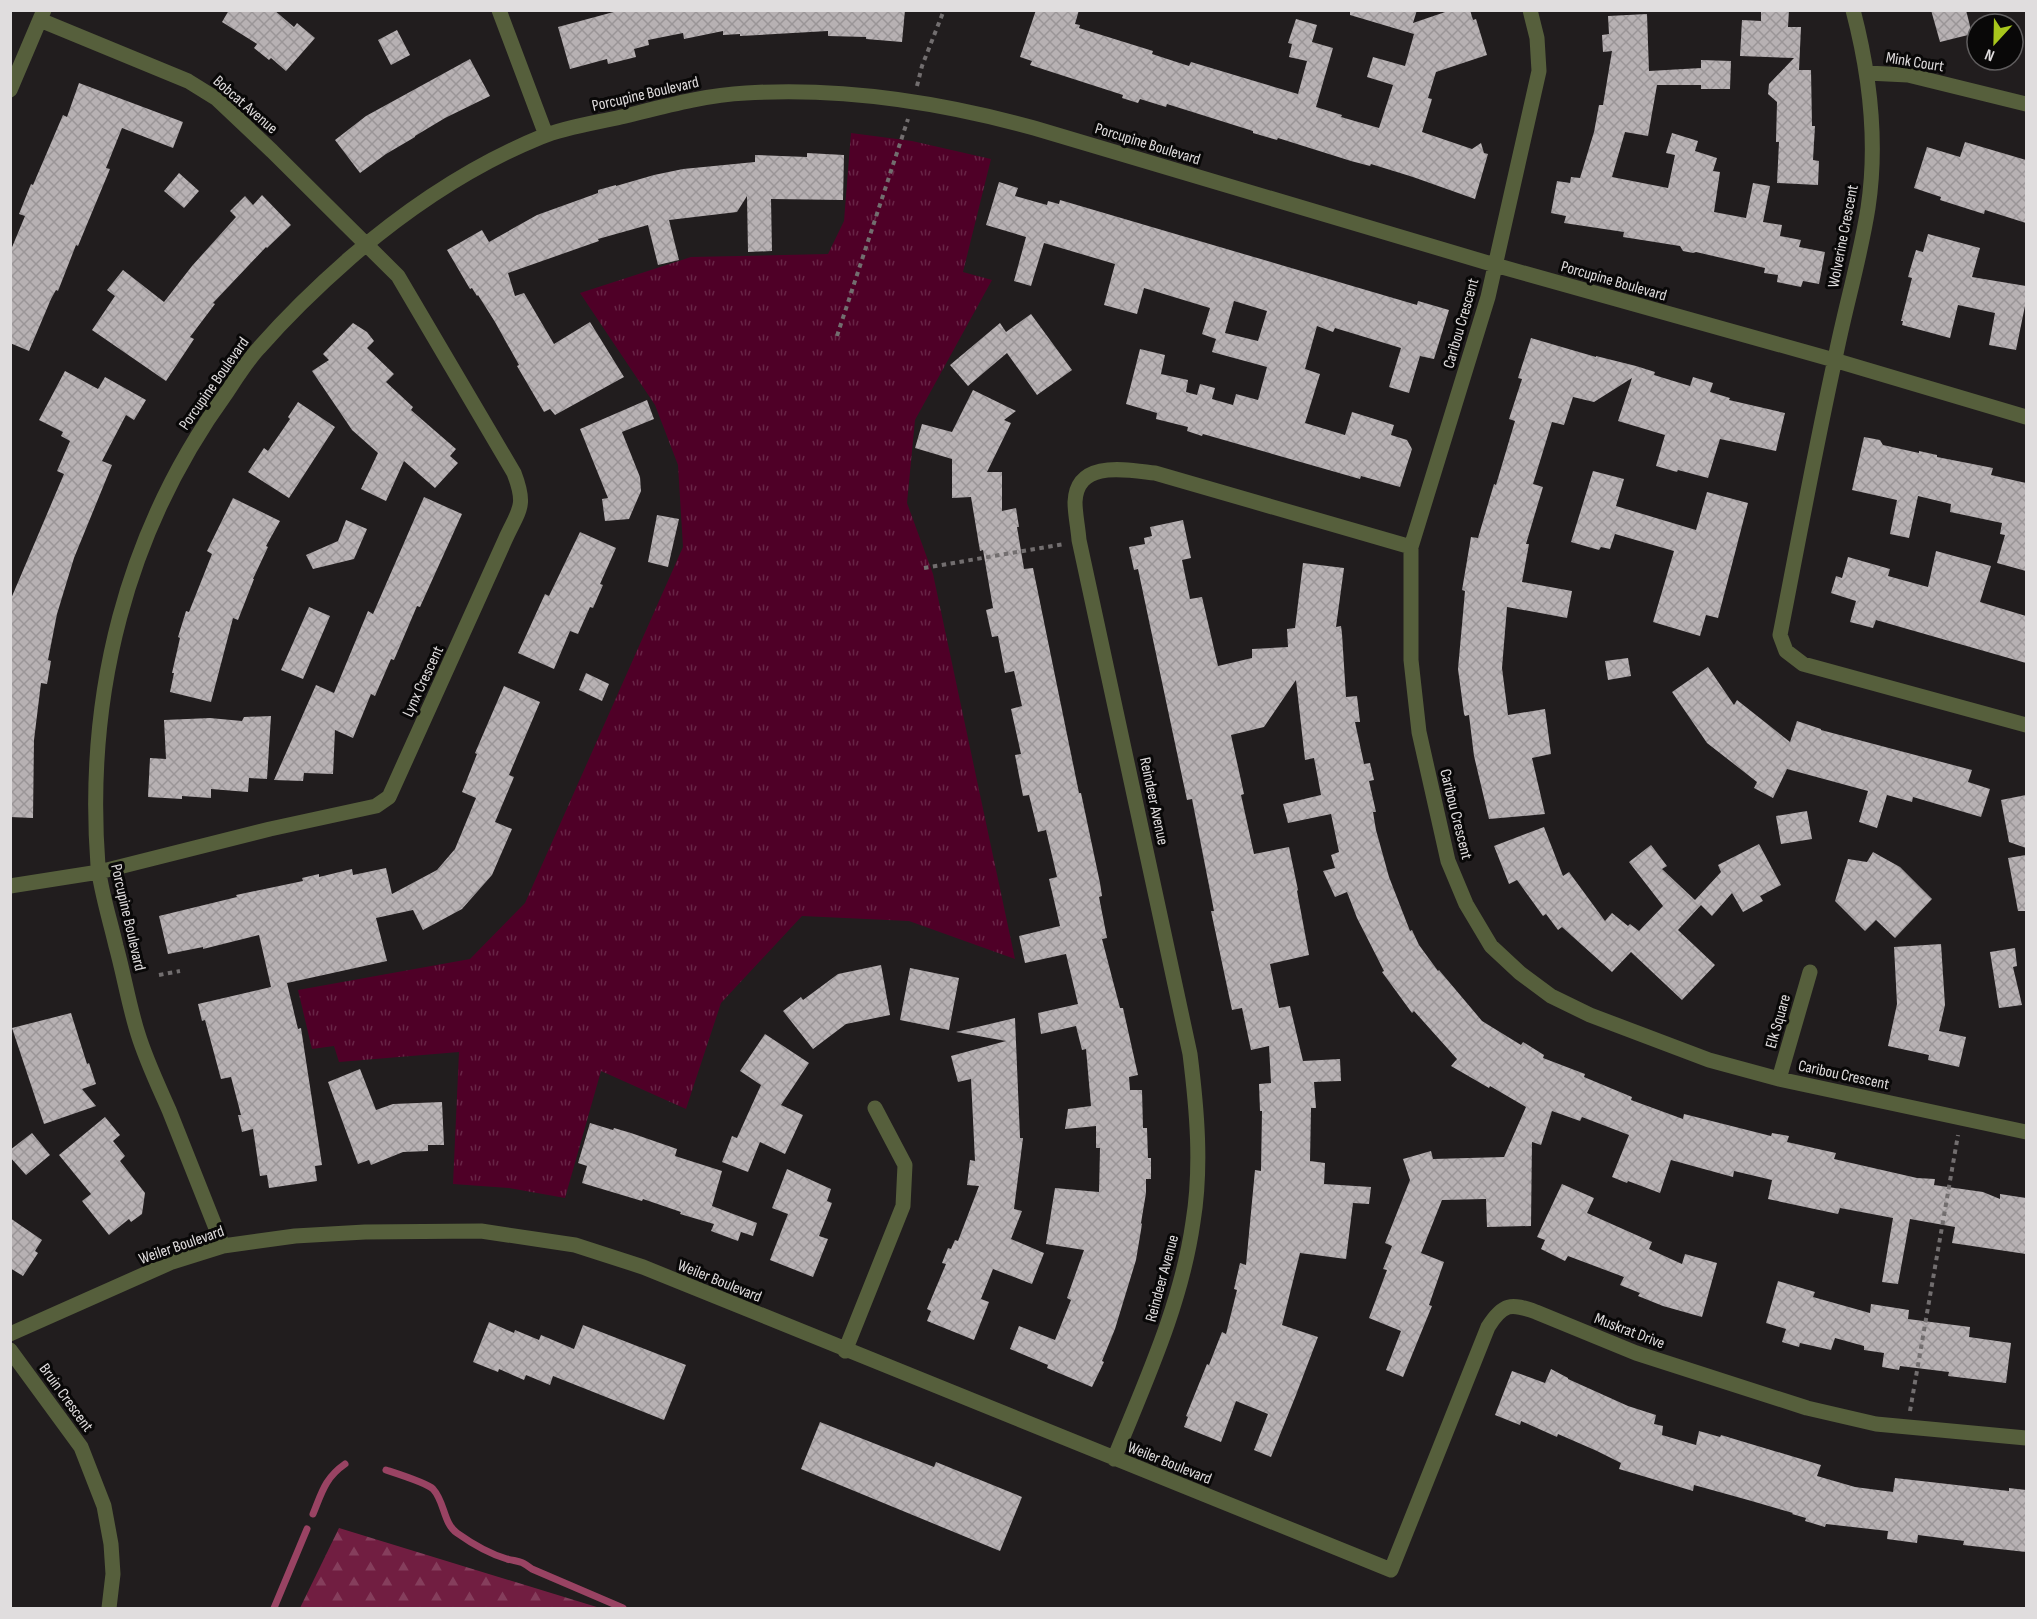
<svg xmlns="http://www.w3.org/2000/svg" width="2037" height="1619" font-family="'Sofia Sans Condensed',sans-serif">
<style>
.forest{fill:url(#forest-firs)}
.park{fill:url(#park-tufts)}
.lines{fill:none;stroke-linecap:round;stroke-linejoin:round}
.stream{stroke:#994363;stroke-width:7}
.building{fill:url(#building-cross-hatch);fill-rule:evenodd}
.path{stroke:#726e6f;stroke-width:4;stroke-dasharray:4.5 4.5;stroke-linecap:butt}
.street{stroke:#565f3c;stroke-width:15}
.labels{text-anchor:middle;stroke-width:6;stroke-linejoin:round;paint-order:stroke}
.street-label{font-size:16px;fill:#e0ddde;stroke:#090808}
</style>
<defs>
<pattern id="forest-firs" width="22" height="20" patternUnits="userSpaceOnUse" patternTransform="scale(1.5)"><rect width="22" height="20" fill="#711e41"/><path d="M5 1l3.5 6h-7zM16 11l3.5 6h-7z" fill="#853e5c"/></pattern>
<pattern id="park-tufts" width="24" height="20" patternUnits="userSpaceOnUse" patternTransform="scale(1.5)"><rect width="24" height="20" fill="#4f0027"/><path d="M3 7l-1-3M5 7V3M7 7l1-3M15 17l-1-3M17 17v-4M19 17l1-3" fill="none" stroke="#682546"/></pattern>
<pattern id="building-cross-hatch" width="8" height="8" patternUnits="userSpaceOnUse" patternTransform="scale(1.5)"><rect width="8" height="8" fill="#b7b1b3"/><path d="M0 0l8 8M0 8l8-8" fill="none" stroke="#9a9597"/></pattern>
</defs>
<rect width="100%" height="100%" fill="#211d1e"/>
<path class="forest" d="M339,1528L600,1608H300Z"/>
<path class="park" d="M851,133L912,141L991,159L963,272L992,280L915,420L907,503L933,574L1015,959L909,921L802,916L721,1003L686,1109L601,1071L565,1198L509,1188L453,1184L459,1052L339,1062L334,1046L312,1049L298,990L470,959L525,903L683,547L678,465L655,405L580,293L691,257L828,254L844,221Z"/>
<g class="lines">
<path class="stream" d="M386,1470C395,1473 427,1483 433,1489C445,1502 443,1523 457,1533C471,1543 490,1554 507,1559C520,1562 520,1560 532,1569L623,1608
M313,1514C322,1492 325,1478 345,1464
M274,1608L307,1529"/>
</g>
<path class="building" d="M229,10H274L294,27L297,23L315,38L286,71L271,58L269,60L254,48L257,44L222,22Z
M621,10H905L902,42L866,39V37L828,36V31L740,36V34L723,35V31L684,39L683,33L648,40L649,45L634,49L636,57L608,64L607,59L570,69L558,27Z
M1036,10H1079L1075,24L1080,25L1079,28L1153,51L1152,54L1189,66L1191,62L1298,94L1307,61L1289,57L1292,44L1288,43L1296,19L1317,25L1312,42L1333,48L1316,107L1342,115L1341,117L1379,128L1393,85L1367,77L1373,57L1405,66L1414,34L1350,15V10H1417L1413,23L1451,10H1470L1473,20L1476,19L1487,55L1436,72L1428,98L1432,99L1422,132L1472,149L1481,143L1484,153L1488,154L1475,199L1413,177L1371,164L1370,166L1351,161L1278,138L1277,140L1253,133V131L1167,104L1166,107L1140,99L1138,103L1122,98L1123,95L1030,65L1032,61L1020,57Z
M1761,10H1789L1788,27H1801L1799,70H1811L1812,126H1815L1813,160L1819,161L1818,185L1777,183L1779,142H1776L1777,102L1768,94L1769,84L1794,58L1740,56L1742,20L1761,21Z
M1931,10H1966L1972,34L1940,42Z
M1647,14L1649,71L1701,68V60L1731,61L1730,89H1701V85H1657L1648,136L1625,132L1612,177L1668,188L1675,155L1666,153L1672,133L1698,141L1695,151L1717,158L1713,171L1720,172L1714,212L1746,218L1753,183L1770,186L1763,222L1782,225L1780,236L1801,240L1799,247L1825,252L1819,284L1803,281L1801,287L1777,282L1778,275L1764,273L1765,268L1696,252L1693,253L1683,251L1680,246L1623,237L1624,232L1564,223L1566,216L1551,213L1557,181L1570,183L1571,177L1580,178L1594,132L1599,105H1603L1612,51L1603,52L1602,35L1609,34L1608,16Z
M397,30L410,55L391,65L378,40Z
M470,59L490,96L445,118L415,136V137L386,154L360,173L335,140L366,116Z
M79,83L183,122L173,148L122,128L106,168L110,169L78,246L76,245L58,291L56,290L51,299L29,351L10,343V252L25,216L19,214L31,184L33,185L63,115L67,117Z
M1965,142L2026,160V223L1985,210L1984,214L1940,200L1941,197L1914,188L1927,147L1960,157Z
M807,153L844,155L843,200L771,199L772,251L748,252L747,196L737,212L669,220L679,260L658,265L648,225L598,239L599,241L508,273L515,296L524,293L554,344L590,322L624,377L555,415L550,409L544,412L517,366L519,365L495,322L478,295L477,296L472,288L470,289L447,250L482,230L489,242L537,215L598,193V190L616,185V186L654,175L683,169L755,162V155L807,157Z
M179,173L199,191L184,208L164,191Z
M999,182L1018,188L1015,196L1047,205L1048,201L1059,204L1060,200L1417,305L1418,301L1449,310L1434,359L1420,356L1409,393L1389,387L1401,348L1335,328L1333,332L1317,326L1305,369L1320,374L1305,423L1345,435L1352,412L1394,425L1391,435L1407,440L1412,449L1400,487L1361,476L1360,479L1203,434L1202,436L1187,431L1188,427L1156,419L1157,413L1126,404L1140,349L1165,355L1161,374L1188,380L1186,392L1197,395L1200,384L1215,388L1212,399L1233,405L1236,394L1258,400L1267,367L1212,352L1216,339L1202,334L1210,308L1144,288L1137,314L1104,305L1115,264L1044,243L1031,286L1014,281L1026,237L986,225ZM1234,301L1267,311L1258,341L1225,333Z
M262,195L291,225L267,248L266,247L213,303L215,304L190,337L194,339L166,381L92,330L115,296L107,290L123,270L164,302L192,266L236,217L230,211L245,196L253,205Z
M1928,234L1980,248L1972,277L2026,286V301L2016,350L1989,345L1995,313L1958,305L1950,338L1902,325L1903,321H1901L1912,278L1908,277L1916,250L1923,252Z
M1031,314L1072,370L1037,395L1007,353L968,386L950,365L1000,323L1006,332Z
M353,323L367,332L374,341L367,348L394,374L386,382L413,407L411,410L456,449L450,456L458,463L435,488L404,461L386,501L361,489L378,453L352,430L312,371L329,360L323,354Z
M1531,338L1596,357V356L1636,366L1655,372L1654,375L1690,386L1693,377L1713,383L1710,392L1730,398L1729,400L1785,413L1776,451L1720,439L1708,478L1678,470L1677,472L1656,466L1665,435L1618,421L1632,378L1594,402L1573,397L1564,425L1552,422L1533,484L1543,487L1526,544H1529L1522,582L1572,591L1567,618L1507,607L1502,668L1508,715L1545,709L1551,754L1532,758L1545,814L1489,819L1474,756L1469,715L1465,716L1464,714L1458,669L1465,591L1462,590L1471,537L1478,538L1494,484L1496,485L1515,421L1509,419L1522,379L1518,378Z
M65,371L98,389L105,377L146,400L134,420L126,415L102,461L112,465L74,558L57,614L48,660L51,661L47,684L41,683L34,740L33,818L10,817V601L64,474L57,471L70,441L61,436L63,432L39,420Z
M973,390L1016,411L1004,420L1011,423L987,472H1002V511L1016,508L1019,527H1017L1024,569L1033,568L1079,793H1081L1100,883L1102,896L1099,897L1107,938L1102,939L1120,1008H1123L1138,1075L1129,1077L1130,1090H1142L1143,1128H1147L1148,1158H1151V1179H1146V1193L1141,1223L1142,1224L1136,1260L1115,1329L1102,1361L1104,1362L1092,1387L1047,1368L1048,1365L1010,1349L1019,1326L1055,1340L1071,1300L1067,1298L1084,1250L1046,1244L1055,1188L1099,1192L1100,1148H1096V1126L1065,1129L1068,1109L1091,1106L1086,1049L1082,1050L1076,1026L1041,1034L1038,1013L1078,1004L1066,954L1025,963L1019,936L1060,926L1049,879L1057,877L1046,830L1038,832L1029,795L1023,796L1015,755L1021,754L1011,709L1022,706L1014,671L1005,673L998,636L992,637L986,610L993,608L983,550L980,551L971,497L952,498V459L915,448L922,424L952,432Z
M647,400L654,419L622,432L640,477L641,491L629,519L605,521L602,499L608,498L580,429Z
M298,402L335,427L289,498L248,472L264,448L268,451L290,419L288,417Z
M1864,437L1880,440L1883,445L1919,453V451L1937,455V457L1993,468L1991,475L2026,483V571L1997,563L2005,535L2000,534L2002,523L1950,512L1951,504L1918,496L1909,538L1890,534L1897,500L1852,490Z
M1593,471L1624,479L1616,506L1696,530L1707,492L1748,503L1718,618L1706,615L1700,636L1653,622L1674,551L1615,534L1610,549L1601,547L1599,550L1571,542Z
M424,497L462,514L420,607L417,606L394,660L391,659L375,696L371,694L353,738L335,730L333,774L304,773L303,781L274,780L316,685L334,693L368,611L373,614Z
M233,498L280,521L266,546L268,547L253,579H254L238,620L233,618L211,702L170,692L174,673H172L180,638L178,637L186,611L189,612L212,554L207,551Z
M657,515L679,519L668,567L648,562Z
M346,520L367,529L354,559L313,569L306,555L338,541Z
M1183,520L1191,558L1182,560L1190,599L1202,597L1218,666L1252,658V649L1288,647L1287,629L1295,628L1303,563L1344,568L1336,627L1341,626L1342,634L1346,697L1357,696L1360,722H1355L1364,764L1370,763L1374,780L1369,781L1376,812H1373L1376,830L1389,877L1410,931L1412,930L1419,945L1438,971L1439,970L1482,1021L1521,1045L1523,1042L1544,1055L1543,1058L1585,1074L1584,1077L1632,1097L1631,1100L1683,1119L1684,1114L1771,1136L1772,1133L1789,1136L1787,1142L1836,1153L1834,1159L1917,1178L1935,1179L1934,1185L1983,1192L2000,1199V1194L2026,1198V1254L1952,1243L1955,1227L1910,1219L1898,1284L1882,1282L1893,1218L1840,1208L1838,1214L1768,1199L1772,1180L1734,1171L1733,1177L1671,1160L1660,1193L1628,1181L1627,1183L1612,1177L1629,1135L1582,1117L1580,1121L1552,1111L1541,1145L1532,1142L1531,1226L1487,1227L1486,1199L1442,1200L1421,1253L1444,1262L1429,1305L1432,1306L1403,1377L1386,1370L1401,1331L1369,1318L1387,1270L1383,1269L1392,1246L1385,1243L1410,1180L1403,1159L1431,1151L1433,1159L1504,1157L1526,1107L1490,1086L1489,1088L1451,1066L1457,1059L1414,1011L1412,1013L1382,972L1384,971L1357,918L1347,892L1335,897L1323,871L1335,868L1331,855L1339,852L1331,814L1288,823L1283,804L1321,795L1314,758L1305,760L1296,680L1264,727L1231,735L1244,794L1241,795L1254,854L1289,847L1298,890L1297,891L1309,955L1270,964L1279,1008L1290,1006L1303,1061L1340,1059L1341,1081L1314,1082L1316,1108H1311L1310,1161L1325,1163L1324,1184L1371,1187L1369,1204L1353,1203L1346,1259L1300,1253L1282,1325L1318,1337L1296,1395L1271,1457L1254,1450L1268,1414L1236,1401L1221,1442L1184,1427L1188,1417L1186,1416L1207,1364L1209,1365L1222,1332L1226,1334L1237,1290L1234,1289L1240,1263L1246,1265L1255,1170L1261,1171L1262,1111H1260L1259,1084L1271,1083L1269,1046L1251,1050L1242,1008L1232,1010L1211,911H1214L1192,799L1187,800L1138,569L1134,570L1129,547L1145,544L1144,538L1152,536L1150,527Z
M580,532L616,548L600,584L603,585L593,608L590,607L578,634L570,631L554,669L518,653L545,594L549,596Z
M1936,551L1991,566L1980,602L2026,616V663L1876,620L1873,628L1850,622L1856,601L1831,593L1836,576L1842,578L1848,557L1890,569L1888,576L1928,587Z
M309,607L330,616L303,679L281,670Z
M1628,658L1631,676L1608,680L1605,661Z
M1708,667L1734,705L1737,700L1790,742L1797,721L1821,729V730L1972,770L1968,782L1990,789L1981,817L1913,797L1912,802L1887,795L1877,828L1859,822L1868,791L1787,769L1773,798L1754,788L1757,782L1707,743L1672,692Z
M586,673L609,684L602,701L579,690Z
M504,686L540,702L509,775L514,777L495,822L512,829L492,875L462,909L423,930L413,910L376,918L387,961L287,983L298,1029L301,1028L322,1165L315,1166L317,1181L269,1188L267,1175L260,1176L253,1129L242,1132L238,1115H241L231,1077L221,1079L205,1020L202,1021L198,1004L271,987L259,935L203,949V947L168,954L159,916L237,897L236,895L303,881L302,878L319,874V877L352,869L353,875L386,868L392,894L437,870L455,849L476,798L462,792L477,754L475,753Z
M271,716L267,779L249,778L248,792L211,789V798L182,796V799L148,797L150,758L166,759L164,720L210,718L242,721L244,717Z
M2026,795V848L2009,842L2001,800Z
M1807,811L1812,839L1781,844L1776,816Z
M1544,827L1563,876L1569,872L1605,921L1612,913L1628,926L1630,924L1639,931L1663,906L1629,862L1651,845L1667,866L1662,869L1695,900L1721,872L1718,865L1759,844L1781,885L1760,896L1763,901L1743,912L1732,893L1712,916L1701,905L1678,930L1715,965L1682,1000L1631,952L1612,972L1562,927L1558,930L1546,914L1543,916L1517,880L1509,884L1494,846Z
M1873,852L1900,867L1932,899L1895,938L1876,920L1865,931L1835,901L1848,859L1867,862Z
M2026,855V911H2018L2008,858Z
M1941,944L1945,1005L1939,1031L1966,1037L1959,1067L1928,1060L1929,1055L1888,1046L1897,1004L1894,947Z
M2015,948L2017,966L2013,967L2022,1005L1999,1008L1990,952Z
M881,965L890,1015L846,1024L813,1049L783,1011L801,997L803,1000L838,974Z
M910,968L959,978L949,1030L900,1020Z
M71,1013L87,1064L89,1063L96,1084L82,1089L96,1106L44,1124L12,1028Z
M1015,1018L1020,1138H1023L1014,1209L1022,1211L1011,1239L1044,1253L1032,1284L993,1269L981,1299L989,1302L974,1340L927,1321L931,1311L927,1309L946,1264L942,1263L948,1248L951,1249L955,1240L958,1241L979,1186L967,1185L970,1160L975,1161L971,1079L958,1082L951,1056L1006,1041L956,1032Z
M765,1034L809,1063L781,1105L803,1115L785,1154L760,1142L748,1172L722,1162L732,1136L737,1138L761,1085L740,1071Z
M360,1069L376,1110L393,1104L442,1102L444,1145H428V1151L403,1152L371,1165L369,1160L358,1164L328,1082Z
M105,1117L120,1135L113,1141L125,1156L120,1161L145,1193L142,1214L131,1222L129,1219L109,1235L82,1201L91,1194L59,1155Z
M590,1123L613,1130L614,1128L631,1133L677,1149L675,1156L722,1171L712,1206L757,1223L753,1236L741,1232L738,1241L711,1231L714,1224L680,1214L681,1212L643,1199L642,1201L582,1183L587,1166L578,1163Z
M32,1133L50,1155L26,1175L10,1157V1150Z
M787,1169L831,1189L827,1201L832,1203L819,1236L828,1239L813,1277L770,1260L788,1214L772,1208Z
M1562,1184L1594,1198L1587,1213L1652,1242L1649,1249L1682,1264L1685,1254L1717,1263L1702,1317L1663,1306L1638,1296L1640,1293L1620,1285L1624,1277L1568,1256L1565,1261L1541,1249L1545,1240L1537,1237Z
M10,1218L42,1240L35,1251L38,1253L23,1276L10,1268Z
M1778,1281L1815,1292L1813,1297L1870,1313L1871,1304L1909,1310L1908,1319L1970,1327L1969,1337L2011,1343L2006,1383L1948,1376L1949,1372L1900,1366L1899,1370L1882,1367L1884,1353L1864,1350V1346L1835,1338L1831,1350L1800,1343L1799,1347L1782,1342L1786,1329L1766,1323Z
M489,1322L514,1333L515,1330L539,1340L541,1335L574,1349L583,1325L686,1365L664,1420L553,1376L550,1385L526,1375L524,1380L499,1369L498,1372L473,1362Z
M1551,1369L1568,1378V1379L1628,1406L1656,1415L1654,1424L1663,1426L1662,1435L1696,1445L1699,1431L1720,1437L1721,1435L1821,1465L1817,1476L1855,1487L1893,1492L1895,1478L2009,1491V1488L2026,1490V1552L1963,1545L1964,1541L1918,1535L1917,1543L1887,1539L1888,1531L1826,1524L1825,1527L1805,1521L1806,1518L1792,1514L1793,1513L1748,1500L1694,1485L1693,1491L1619,1469L1621,1463L1597,1451L1558,1434L1557,1437L1521,1421L1520,1425L1495,1415L1512,1371L1545,1383Z
M820,1422L934,1467L936,1462L1022,1497L1000,1551L801,1469Z"/>
<g class="lines">
<path class="path" d="M917,86L922,66L944,10
M837,336L908,119
M924,568L1064,544
M159,975L180,971
M1910,1411L1958,1135"/>
<path class="street" d="M499,10L546,135
M1530,10L1537,38L1539,71L1488,297L1411,547V660L1419,732L1448,861L1466,904L1491,946L1520,973L1551,996L1590,1015L1709,1060L1779,1079L2026,1132
M1853,10C1870,75 1878,142 1868,208C1860,259 1845,308 1835,359C1815,450 1798,543 1780,635L1786,651L1803,664L2026,725
M1867,73L1908,75L2026,104
M10,90L44,10
M10,886L99,872L270,829L376,806L389,797L505,540C519,509 527,507 514,473L398,276L272,151L217,99L188,81L40,20
M1779,1079L1810,972
M223,1246C205,1201 187,1155 169,1110C158,1085 146,1060 138,1034C129,1006 124,975 116,946C110,920 101,892 98,866C85,695 126,531 227,392C237,377 247,361 259,348C287,316 318,286 350,258C408,208 470,166 541,137C566,127 595,123 621,117C662,107 704,95 746,93C843,87 940,102 1034,128L1495,265L1834,360L2026,417
M10,1334L172,1262L223,1246L295,1236L365,1232L481,1231L575,1245L643,1267L1391,1570L1488,1327C1503,1303 1511,1303 1536,1312L1636,1353L1807,1408L1876,1424L2026,1438
M10,1350L81,1447L104,1506L111,1544L113,1574L109,1608
M845,1351L903,1206L905,1165L875,1108
M1114,1459C1145,1382 1181,1306 1193,1222C1202,1167 1197,1110 1190,1054L1079,540C1078,527 1075,514 1075,502C1077,459 1127,470 1155,473L1411,547"/>
</g>
<g class="labels">
<g class="street-label">
<text transform="translate(1915 61) rotate(9)" y="6">Mink Court</text>
<text transform="translate(645 93) rotate(-13)" y="6">Porcupine Boulevard</text>
<text transform="translate(246 104) rotate(41)" y="6">Bobcat Avenue</text>
<text transform="translate(1148 143) rotate(17)" y="6">Porcupine Boulevard</text>
<text transform="translate(1842 236) rotate(-79)" y="6">Wolverine Crescent</text>
<text transform="translate(1614 280) rotate(16)" y="6">Porcupine Boulevard</text>
<text transform="translate(1460 323) rotate(-74)" y="6">Caribou Crescent</text>
<text transform="translate(213 383) rotate(-55)" y="6">Porcupine Boulevard</text>
<text transform="translate(422 681) rotate(-65)" y="6">Lynx Crescent</text>
<text transform="translate(1155 801) rotate(78)" y="6">Reindeer Avenue</text>
<text transform="translate(1457 814) rotate(76)" y="6">Caribou Crescent</text>
<text transform="translate(129 917) rotate(77)" y="6">Porcupine Boulevard</text>
<text transform="translate(1777 1021) rotate(-74)" y="6">Elk Square</text>
<text transform="translate(1844 1074) rotate(12)" y="6">Caribou Crescent</text>
<text transform="translate(181 1244) rotate(-19)" y="6">Weiler Boulevard</text>
<text transform="translate(1161 1278) rotate(-75)" y="6">Reindeer Avenue</text>
<text transform="translate(720 1280) rotate(22)" y="6">Weiler Boulevard</text>
<text transform="translate(1630 1330) rotate(21)" y="6">Muskrat Drive</text>
<text transform="translate(67 1397) rotate(54)" y="6">Bruin Crescent</text>
<text transform="translate(1170 1462) rotate(22)" y="6">Weiler Boulevard</text>
</g>
</g>
<rect width="2037" height="1619" fill="none" stroke="#e0ddde" stroke-width="24"/>
<g transform="translate(1995 42) rotate(202)"><circle r="28" fill="#090808" stroke="#5f5d5e" stroke-width="1.5"/>
<path d="M0-4.5L10 22L0 15L-10 22Z" fill="#a8c71c"/>
<text y="-9" font-size="16" font-weight="bold" text-anchor="middle" fill="#e0ddde">N</text>
</g>
</svg>
